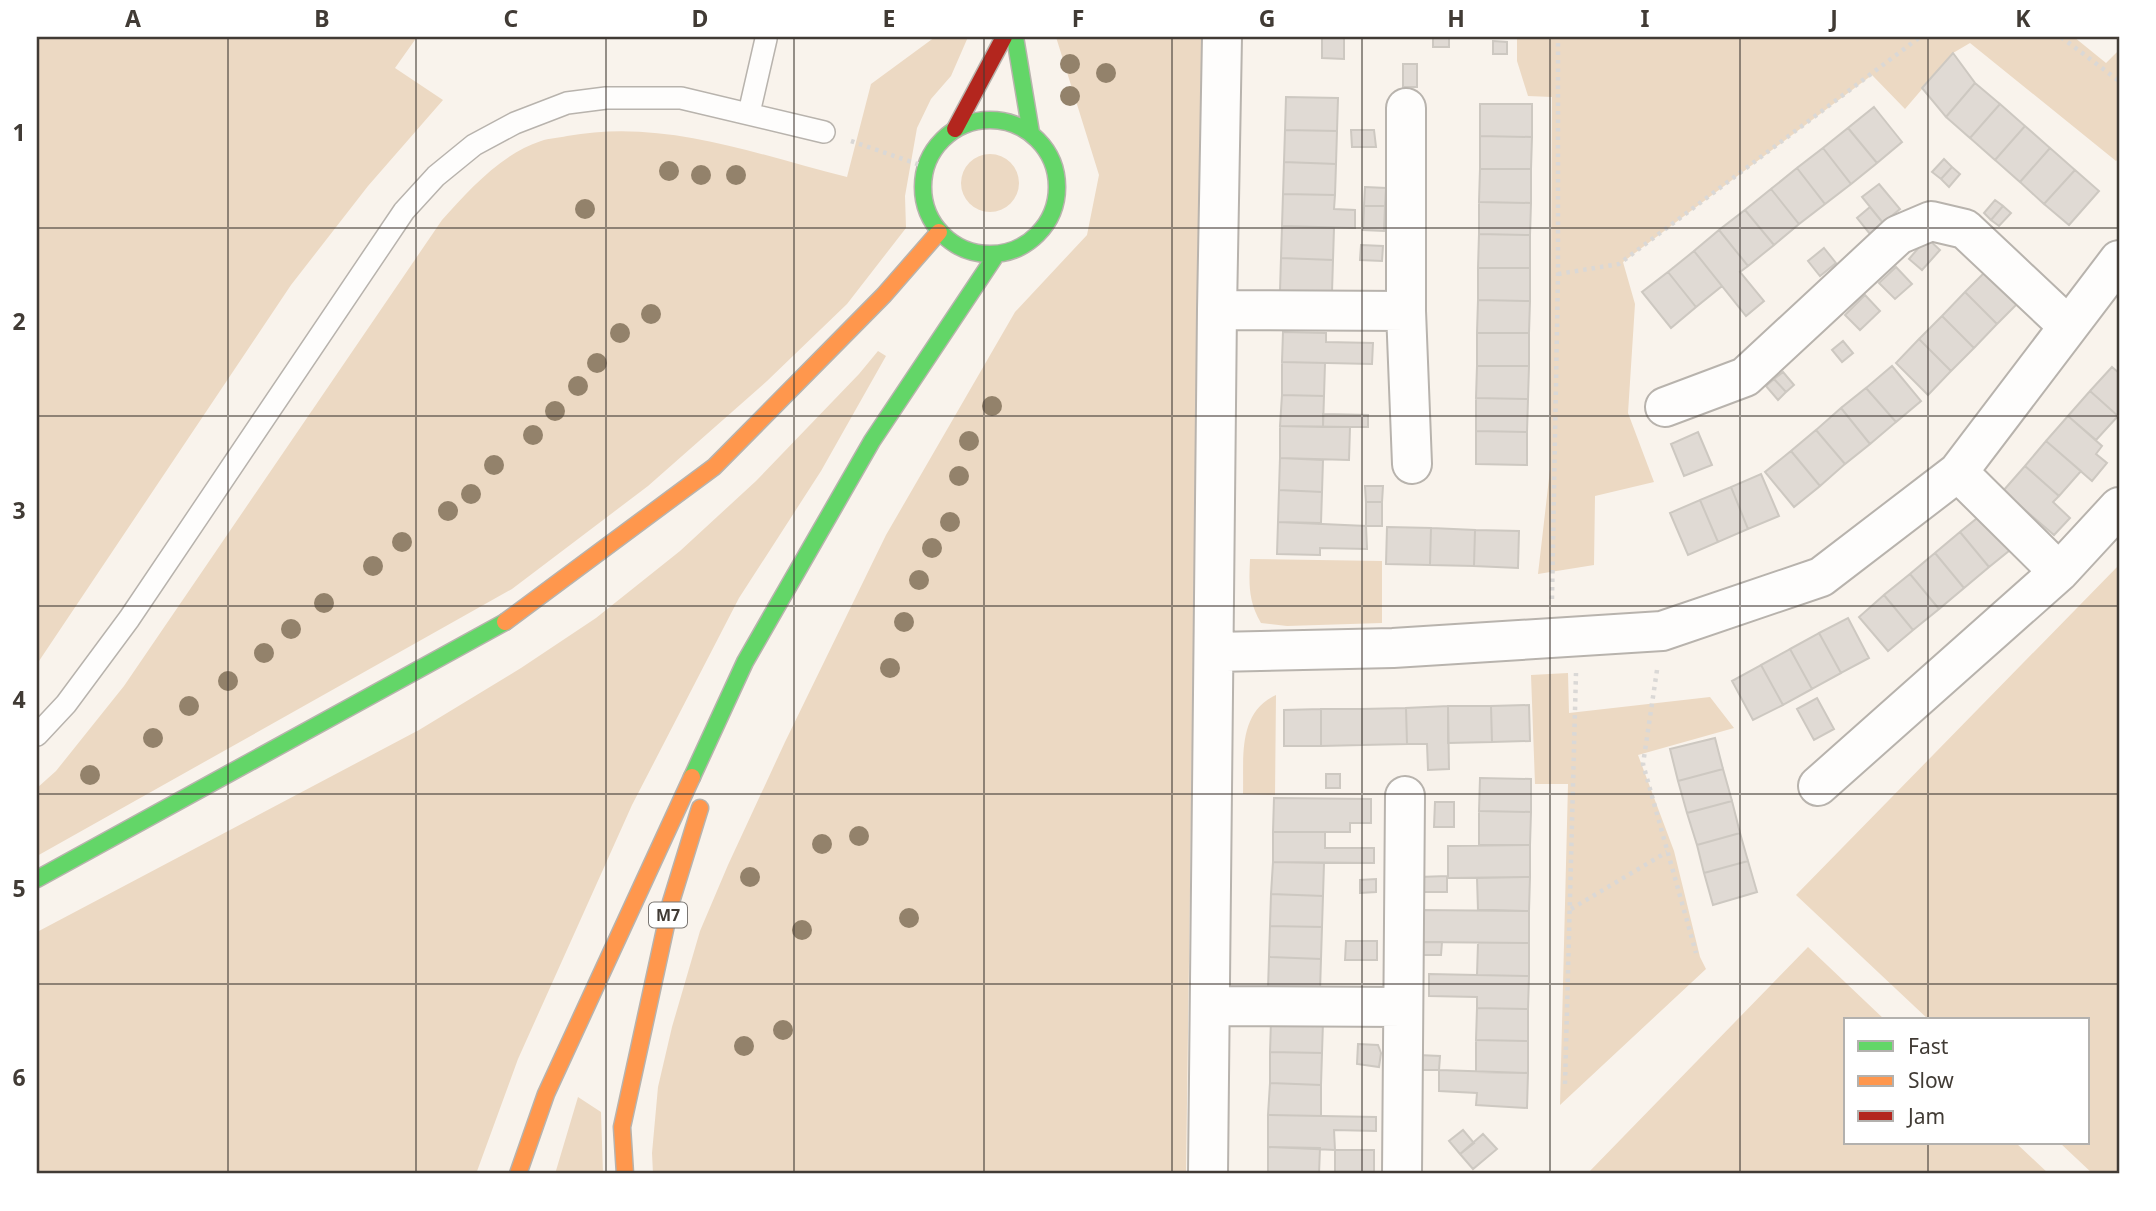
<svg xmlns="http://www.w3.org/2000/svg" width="2156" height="1211" font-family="'Noto Sans',sans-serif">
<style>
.green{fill:#ecd9c3}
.building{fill:#e0dad4;stroke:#cdc8c1;stroke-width:2}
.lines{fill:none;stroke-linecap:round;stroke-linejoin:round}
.lane-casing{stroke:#b8b3ad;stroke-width:24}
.street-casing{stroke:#b8b3ad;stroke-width:42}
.fast-casing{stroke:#b8b3ad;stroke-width:19}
.slow-casing{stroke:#b8b3ad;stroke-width:19}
.jam-casing{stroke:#b8b3ad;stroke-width:19}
.path{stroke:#dad8d6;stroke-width:4.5;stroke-dasharray:3.5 5;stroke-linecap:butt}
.lane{stroke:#fefdfc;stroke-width:21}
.street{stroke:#fefdfc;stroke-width:38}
.fast{stroke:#63d668;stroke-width:16}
.slow{stroke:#ff974d;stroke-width:16}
.jam{stroke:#b3261e;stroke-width:16}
.tree{fill:#93826b}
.grid{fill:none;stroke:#413b35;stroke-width:2;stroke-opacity:0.55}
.labels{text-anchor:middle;stroke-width:5;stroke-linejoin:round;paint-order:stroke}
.shield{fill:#fff;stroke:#7a7672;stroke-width:2}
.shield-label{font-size:16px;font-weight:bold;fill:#413b35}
.neatline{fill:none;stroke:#413b35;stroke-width:2.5}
.grid-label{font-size:23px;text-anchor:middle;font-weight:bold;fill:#413b35}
</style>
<rect width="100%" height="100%" fill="#f9f3ec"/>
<path class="green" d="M37,37H417L395,68L443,100L368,186L291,285L37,664Z
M935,37H968L951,76L931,99L917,128L905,196L906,228L847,304L767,381L648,486L512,589L37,856V788L56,771L124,686L442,220C469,190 501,154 541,141C549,138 558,138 567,136C664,118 754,154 847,177L871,84Z
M1056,37H1202L1186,1174H653L652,1153L658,1087L672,1027L700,931L728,865L785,742L886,535L1015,312L1087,235L1099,175Z
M1517,37H2074L2106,63L2119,50V158L2116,161L1970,43L1953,53L1905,109L1872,75L1623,262L1635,304L1628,413L1654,482L1595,496L1594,565L1538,574L1550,470L1552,97L1528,96L1517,61Z
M961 183a29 29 0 1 1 58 0a29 29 0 1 1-58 0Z
M878,351L886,356L821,471L739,598L632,805L518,1059L476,1174H37V932L419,730L521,668L596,618L680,551L756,481L859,374Z
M1250,559L1382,561V623L1287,626L1261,623C1248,601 1249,584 1250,559Z
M2119,565V1174H2093L2060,1143H2088V1020H1929L1796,895Z
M1568,673L1569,713L1710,697L1734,728L1638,755L1674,851L1700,957L1706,969L1560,1105L1568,784H1535L1531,675Z
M1276,695L1275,795L1243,794C1244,758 1237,713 1276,695Z
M1808,947L1885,1020H1846V1143H2016L2049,1174H1587Z
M578,1097L601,1112L603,1174H555Z"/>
<path class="building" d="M1322,37H1344V59L1322,58Z
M1433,37H1449V47H1433Z
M1493,41L1507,42V54H1493Z
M1953,53L1975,83L1946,117L1922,88Z
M1403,64H1417V87H1403Z
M1975,83L2000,104L1970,138L1946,117Z
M1286,97L1338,98L1337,131L1285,130Z
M1480,104H1532V137L1480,136Z
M2000,104L2025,126L1995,160L1970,138Z
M1874,107L1902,142L1877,163L1848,128Z
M2025,126L2050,148L2020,182L1995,160Z
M1848,128L1877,163L1851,184L1823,148Z
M1285,130L1337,131L1336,164L1284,162Z
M1351,130H1374L1376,147H1352Z
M1480,136L1532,137L1531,169H1480Z
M1823,148L1851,184L1825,204L1797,168Z
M2050,148L2075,170L2044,204L2020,182Z
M1944,159L1952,167L1941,179L1932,172Z
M1284,162L1336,164L1335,195L1283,194Z
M1952,167L1960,174L1949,187L1941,179Z
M1797,168L1825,204L1799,224L1771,189Z
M1480,169H1531V203L1479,202Z
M2075,170L2099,191L2069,225L2044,204Z
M1879,184L1900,209L1883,223L1862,197Z
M1365,187L1386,188L1385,206H1364Z
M1771,189L1799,224L1774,245L1745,210Z
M1283,194L1335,195L1334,209L1355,210V228L1282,226Z
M1995,200L2003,206L1991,220L1984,213Z
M1479,202L1531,203L1530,235L1479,234Z
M1364,206H1385L1384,231L1363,230Z
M2003,206L2011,213L1999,226L1991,220Z
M1870,207L1883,223L1870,234L1857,218Z
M1745,210L1774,245L1748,266L1719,230Z
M1282,226L1334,228L1333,260L1281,258Z
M1719,230L1748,266L1740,272L1764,301L1746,316L1694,251Z
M1479,234L1530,235V268H1478Z
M1927,238L1940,250L1922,270L1909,259Z
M1361,245L1383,246L1382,261L1360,260Z
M1824,248L1836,263L1820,276L1808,261Z
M1694,251L1722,286L1696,307L1668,272Z
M1281,258L1333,260L1332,292L1280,291Z
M1896,267L1912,284L1895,299L1879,283Z
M1478,268H1530V301L1478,300Z
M1988,269L2021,300L1997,324L1965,292Z
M1668,272L1696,307L1671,328L1642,292Z
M1965,292L1997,324L1974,348L1942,316Z
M1865,295L1880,311L1860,330L1845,315Z
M1478,300L1530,301L1529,333H1477Z
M1942,316L1974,348L1951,371L1919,339Z
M1283,332L1326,333V342L1373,343L1372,364L1282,362Z
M1477,333H1529V366H1477Z
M1919,339L1951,371L1928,395L1896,363Z
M1843,341L1853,353L1842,362L1832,350Z
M1282,362L1325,363L1324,396L1282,395Z
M1477,366H1529L1528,399L1476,398Z
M1892,366L1921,401L1896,422L1866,388Z
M2112,367L2119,373V417L2090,391Z
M1783,372L1794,385L1786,392L1774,379Z
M1774,379L1786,392L1778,400L1766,386Z
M1866,388L1896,422L1870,444L1841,408Z
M2090,391L2118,416L2096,440L2068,416Z
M1282,395L1324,396L1323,427L1280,426Z
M1476,398L1528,399L1527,432L1476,431Z
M1841,408L1870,444L1845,464L1816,430Z
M1323,414L1368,415V427H1323Z
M2068,416L2102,446L2096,454L2107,463L2092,481L2046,441Z
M1280,426L1350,427L1349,460L1280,458Z
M1816,430L1845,464L1820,486L1791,451Z
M1476,431L1527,432V465L1476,464Z
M1698,432L1712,465L1684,476L1671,444Z
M2046,441L2081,471L2059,496L2025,466Z
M1791,451L1820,486L1794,507L1765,472Z
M1280,458L1323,460L1322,492L1279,490Z
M2025,466L2059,496L2053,502L2070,518L2054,535L2003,491Z
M1761,474L1779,516L1748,529L1731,487Z
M1365,486H1383L1382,502H1366Z
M1731,487L1748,529L1718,542L1700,500Z
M1279,490L1322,492L1321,523L1278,522Z
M1700,500L1718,542L1688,555L1670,513Z
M1366,502H1382V526H1366Z
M1986,511L2015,546L1989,567L1960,532Z
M1278,522L1366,526L1367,549L1320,548V555L1277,554Z
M1387,527L1431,528L1430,565L1386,564Z
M1431,528L1475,530L1474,566L1430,565Z
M1475,530L1519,531L1518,568L1474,566Z
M1960,532L1989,567L1964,588L1935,553Z
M1935,553L1964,588L1939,609L1910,574Z
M1910,574L1939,609L1913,630L1884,595Z
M1884,595L1913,630L1888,651L1859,617Z
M1848,618L1869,658L1841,673L1819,633Z
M1819,633L1841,673L1812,689L1790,649Z
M1790,649L1812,689L1783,705L1761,665Z
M1761,665L1783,705L1753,720L1732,681Z
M1817,698L1834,729L1814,740L1797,709Z
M1529,705L1530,741L1492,742L1491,706Z
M1448,706L1449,769L1428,770L1427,744H1407L1406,708Z
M1448,706H1491L1492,742L1448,743Z
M1406,708L1407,744L1362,745V709Z
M1321,709V746H1284V710Z
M1321,709H1362V745L1321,746Z
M1715,738L1723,769L1678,781L1670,749Z
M1723,769L1732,801L1687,813L1678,781Z
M1326,774H1340V788H1326Z
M1480,778L1531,779V812L1479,811Z
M1274,798L1371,799V823H1350V832H1273Z
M1732,801L1740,833L1697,845L1687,813Z
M1435,802H1454V827H1434Z
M1479,811L1531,812L1530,845H1479Z
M1273,832H1325V848H1374V863L1273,862Z
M1740,833L1748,861L1704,873L1697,845Z
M1530,845V877L1448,878V846Z
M1748,861L1757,892L1713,905L1704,873Z
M1273,862L1324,863L1323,896L1271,894Z
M1447,876V892H1419V877Z
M1530,877L1529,911L1478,910L1477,878Z
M1376,879V892L1360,893V880Z
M1271,894L1323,896L1322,927L1270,926Z
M1419,910L1529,911V943L1419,942Z
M1270,926L1322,927L1321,959L1269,957Z
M1346,941H1377V960H1345Z
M1419,942H1442L1441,955H1419Z
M1478,943H1529V976L1477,975Z
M1269,957L1321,959L1320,991L1268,989Z
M1429,974L1529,976L1528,1009L1477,1008V997L1429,996Z
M1477,1008L1528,1009V1041L1476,1040Z
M1271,1020L1323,1022L1322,1053L1270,1052Z
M1476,1040L1528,1041V1073L1476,1072Z
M1358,1044L1378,1045L1381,1053L1379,1067L1357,1064Z
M1270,1052L1322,1053L1321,1085L1270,1083Z
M1418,1055L1440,1056L1439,1070H1418Z
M1439,1070L1528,1073L1527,1108L1476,1105L1477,1093L1439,1091Z
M1270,1083L1321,1085V1116L1268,1115Z
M1268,1115L1376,1117V1131L1334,1130L1335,1150L1268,1147Z
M1463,1130L1474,1143L1460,1154L1449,1141Z
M1483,1134L1497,1149L1473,1169L1460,1154Z
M1268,1147L1320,1148L1319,1174H1268Z
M1335,1150H1374V1172H1335Z"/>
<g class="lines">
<g class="lane-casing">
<path id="lane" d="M749,113L766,39
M37,735L66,704L129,619L404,211L436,176L474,145L515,123L567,103L606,98H681L824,132"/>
</g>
<g class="street-casing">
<path id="street" d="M1406,108V311L1412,464
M1217,310L1406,311
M1665,407L1745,377L1898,235L1931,221L1965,229L2068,326
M1958,472L2059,572
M1215,652L1393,648L1662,631L1821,577L1958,472L2119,260
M1818,786L2059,572L2119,507
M1210,1006L1403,1007
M1208,1174L1217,310L1222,37
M1402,1174L1405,796"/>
</g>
<g class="fast-casing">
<path id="fast" d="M1015,37L1031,133
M923 187a67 67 0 1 1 134 0a67 67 0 1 1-134 0Z
M692,777L745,662L872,441L996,255
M37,879L505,622"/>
</g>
<g class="slow-casing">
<path id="slow" d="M505,622L714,467L884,295L939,232
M518,1174L546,1094L692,777
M625,1174L622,1127L671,902L700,808"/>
</g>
<g class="jam-casing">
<path id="jam" d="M955,129L1004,37"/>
</g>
<path class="path" d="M2061,37L2119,81
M851,141L926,167
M1558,274L1619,264L1920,37
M1552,599L1558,274V37
M1657,670L1643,764L1696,953
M1571,909L1667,852
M1565,1084L1576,673"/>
<use href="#lane" class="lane"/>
<use href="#street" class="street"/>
<use href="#fast" class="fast"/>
<use href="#slow" class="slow"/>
<use href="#jam" class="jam"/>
</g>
<g class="tree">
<circle cx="1070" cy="64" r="10"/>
<circle cx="1106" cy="73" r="10"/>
<circle cx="1070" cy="96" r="10"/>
<circle cx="669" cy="171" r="10"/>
<circle cx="701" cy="175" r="10"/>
<circle cx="736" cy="175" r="10"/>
<circle cx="585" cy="209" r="10"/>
<circle cx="651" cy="314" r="10"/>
<circle cx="620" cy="333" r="10"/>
<circle cx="597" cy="363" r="10"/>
<circle cx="578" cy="386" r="10"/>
<circle cx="992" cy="406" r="10"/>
<circle cx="555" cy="411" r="10"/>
<circle cx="533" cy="435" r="10"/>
<circle cx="969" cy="441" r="10"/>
<circle cx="494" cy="465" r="10"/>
<circle cx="959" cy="476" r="10"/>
<circle cx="471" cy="494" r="10"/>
<circle cx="448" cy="511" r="10"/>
<circle cx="950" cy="522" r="10"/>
<circle cx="402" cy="542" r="10"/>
<circle cx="932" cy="548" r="10"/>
<circle cx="373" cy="566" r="10"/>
<circle cx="919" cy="580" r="10"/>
<circle cx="324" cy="603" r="10"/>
<circle cx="904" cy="622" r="10"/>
<circle cx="291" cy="629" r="10"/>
<circle cx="264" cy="653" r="10"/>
<circle cx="890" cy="668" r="10"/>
<circle cx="228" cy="681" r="10"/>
<circle cx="189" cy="706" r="10"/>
<circle cx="153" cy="738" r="10"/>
<circle cx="90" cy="775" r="10"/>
<circle cx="859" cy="836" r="10"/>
<circle cx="822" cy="844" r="10"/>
<circle cx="750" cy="877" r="10"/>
<circle cx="909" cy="918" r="10"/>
<circle cx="802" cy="930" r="10"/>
<circle cx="783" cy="1030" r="10"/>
<circle cx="744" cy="1046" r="10"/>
</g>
<path class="grid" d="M228,37V1174M416,37V1174M606,37V1174M794,37V1174M984,37V1174M1172,37V1174M1362,37V1174M1550,37V1174M1740,37V1174M1928,37V1020M37,228H2119M37,416H2119M37,606H2119M37,794H2119M37,984H2119M1928,1143V1174"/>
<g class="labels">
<rect class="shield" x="649" y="902.5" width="38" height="25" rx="5"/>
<g class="shield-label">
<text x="668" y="921">M7</text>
</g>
</g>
<rect width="2156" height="1211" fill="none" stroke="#ffffff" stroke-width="77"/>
<rect x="1844" y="1018" width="245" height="126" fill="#ffffff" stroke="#b3b1ae" stroke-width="2"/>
<rect x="1858" y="1041" width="35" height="10" fill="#63d668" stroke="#b3b1ae" stroke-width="2"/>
<text x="1908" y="1054" font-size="21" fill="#413b35">Fast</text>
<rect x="1858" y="1076" width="35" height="10" fill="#ff974d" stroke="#b3b1ae" stroke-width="2"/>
<text x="1908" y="1088" font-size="21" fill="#413b35">Slow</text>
<rect x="1858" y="1111" width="35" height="10" fill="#b3261e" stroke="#b3b1ae" stroke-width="2"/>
<text x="1908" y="1124" font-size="21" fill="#413b35">Jam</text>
<rect x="38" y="38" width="2080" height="1134" class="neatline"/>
<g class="grid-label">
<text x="133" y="27">A</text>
<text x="322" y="27">B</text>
<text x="511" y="27">C</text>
<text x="700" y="27">D</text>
<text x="889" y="27">E</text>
<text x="1078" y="27">F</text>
<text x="1267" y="27">G</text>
<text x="1456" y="27">H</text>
<text x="1645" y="27">I</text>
<text x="1834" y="27">J</text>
<text x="2023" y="27">K</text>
<text x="19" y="141">1</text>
<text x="19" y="330">2</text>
<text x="19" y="519">3</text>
<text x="19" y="708">4</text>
<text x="19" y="897">5</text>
<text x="19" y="1086">6</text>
</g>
</svg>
